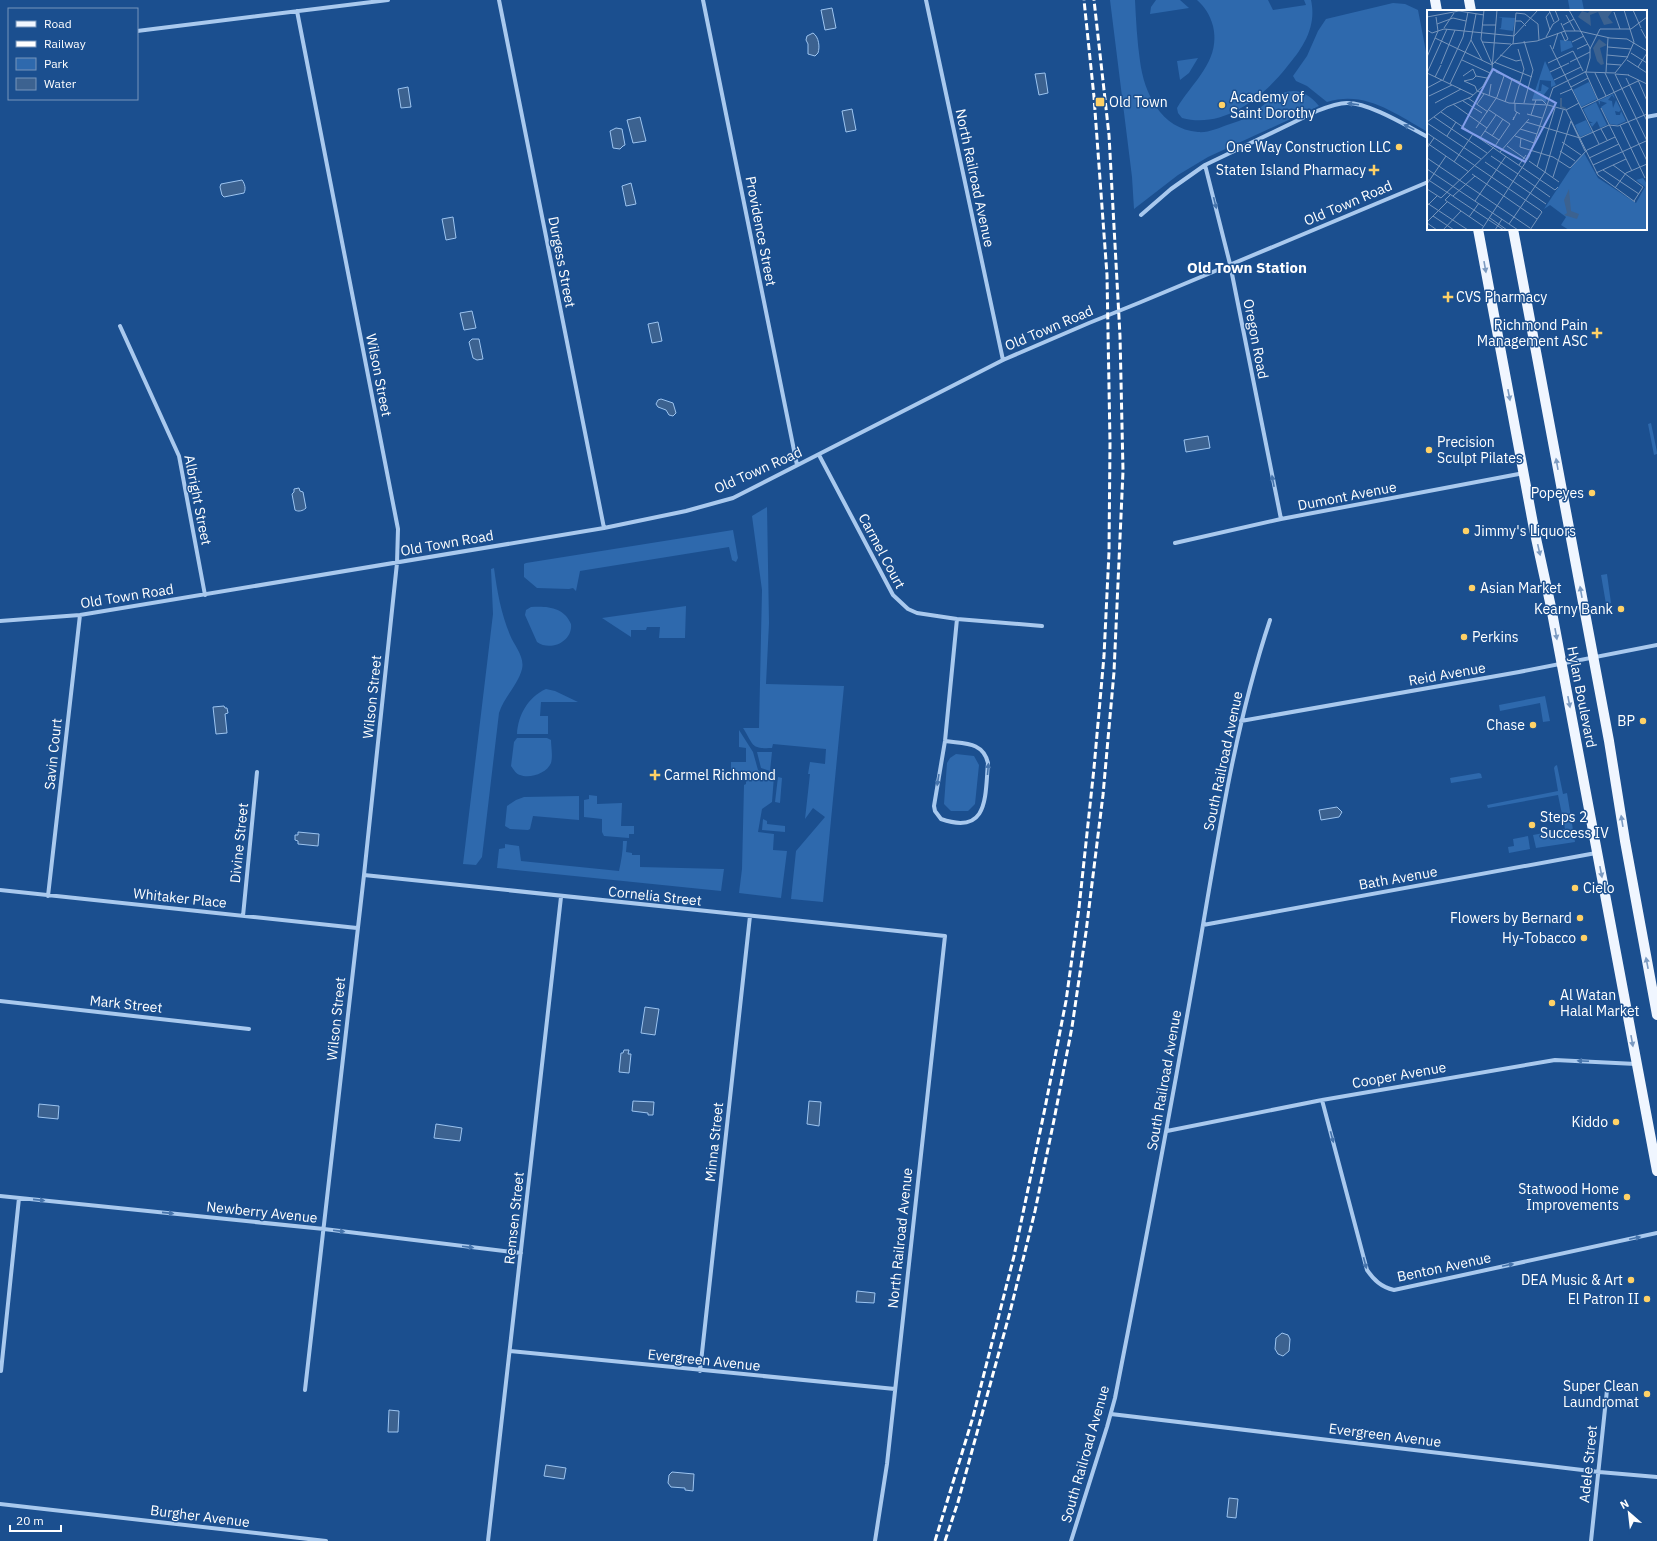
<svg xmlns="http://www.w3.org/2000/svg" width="1657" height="1541" font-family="'IBM Plex Sans',sans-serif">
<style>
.green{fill:#2e69ad}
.water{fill:#3c6290;stroke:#9cc4f0}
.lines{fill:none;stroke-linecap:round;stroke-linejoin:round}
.minor{stroke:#a9c9ee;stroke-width:4}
.primary{stroke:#f0f6ff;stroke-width:10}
.rail{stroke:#fff;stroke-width:3;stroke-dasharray:7 3;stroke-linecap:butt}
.oneway{fill:#4674ac}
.oneway2{fill:#7b9ac1}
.poi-dot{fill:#ffd166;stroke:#1b4f8f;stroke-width:1.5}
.labels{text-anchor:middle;stroke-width:3;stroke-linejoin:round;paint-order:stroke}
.poi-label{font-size:14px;fill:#fff;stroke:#1b4f8f;text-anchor:end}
.street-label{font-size:14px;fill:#fff;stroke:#1b4f8f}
.neighbourhood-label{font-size:15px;font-weight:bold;fill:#fff;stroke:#1b4f8f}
.inset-river{fill:none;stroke:#3c6290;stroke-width:2}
.inset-road{fill:none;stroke:#7695bc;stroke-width:1}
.view{fill:#839eea;fill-opacity:0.15;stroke:#839eea;stroke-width:2}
.inset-edge{fill:none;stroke:#fff;stroke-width:2}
</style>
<rect width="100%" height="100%" fill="#1b4f8f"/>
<path class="green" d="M1110,0H1135C1136,20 1137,41 1140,61C1144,93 1161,129 1198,132C1208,133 1219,128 1227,125C1235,122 1243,120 1250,116C1257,112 1262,105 1269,101C1289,87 1303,87 1319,106L1208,157L1178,175L1134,209L1132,177Z
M1156,0H1180L1189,8L1150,14L1151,7Z
M1197,0H1268L1273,10L1306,5L1304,0H1311C1317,27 1303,48 1286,68C1262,98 1223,129 1182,118L1178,113L1177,108C1193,81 1221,61 1213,26C1210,15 1205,7 1197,0Z
M1568,0H1582L1584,10L1570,11Z
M1393,3L1405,4L1418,10L1428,62V132C1395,114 1366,90 1327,102L1307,86L1296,81L1293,76L1307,56L1318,31L1326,19Z
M1198,58L1189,73L1180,80L1177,61Z
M1651,423L1657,452V454L1654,455L1648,424Z
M767,507L769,623L766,684L844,686L823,902L791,899L796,851L825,817L813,808L805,819L810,774H808L810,762L825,764L826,749L773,744L772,748C750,749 754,745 743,728H759L762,590L752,516Z
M733,530L738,558L736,562L732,560L729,547L586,570L580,571L576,591L573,588L569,589L537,588L524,577V564L526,563Z
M494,568C497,591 501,613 510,635C514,645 525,657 522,669C518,685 504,697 499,713L482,857L476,865L463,864L493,614L491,569Z
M1607,574L1611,603L1606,604L1601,575Z
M686,606L685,638H659L660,627H647L646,630H631V637L602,618Z
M531,607C547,606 564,607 571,624C573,641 551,652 537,642L525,615L526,610Z
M546,689L555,691L578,702H541L540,716H548V734H517C518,715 528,697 546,689Z
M1545,696L1550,721L1543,722L1540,703L1500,711L1499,705Z
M739,730L753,752L758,770L765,774L774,776L772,802L762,809L758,832L774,834L773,850L787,851L781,898L739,893L742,869L744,785L746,784V772L731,771V762H746V748L739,747Z
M517,738H547L551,740C551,746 553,756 551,763C547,773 530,779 520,775C516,774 514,770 511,766L514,742Z
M757,752H772L770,771L761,768Z
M956,754L974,756L979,765L975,804L968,811H951L944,804L947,763L950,758Z
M1557,765L1563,794L1567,793L1575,842L1536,848L1533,835L1565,829L1558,795L1488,808L1487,805L1558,791L1554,768L1555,766Z
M1479,773L1481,774L1482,778L1451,783L1450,778Z
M778,777L782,778L780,803L775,802Z
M589,795L597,796V804L622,803L621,826H634V834H629V838L604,836L602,832V819L584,817V800L589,799Z
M579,796V820L533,816L530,829L528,830L510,829L505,826L507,806L516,800L524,797Z
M763,819L767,821V824L785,826V832L762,830Z
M1528,836L1530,849L1509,853L1508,847L1514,846L1513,839Z
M623,841H627L626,852L632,853V855H640V867L724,869L721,891L497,868L499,849L505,848V844L519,846L521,861L619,871C621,861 623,852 623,841Z"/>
<path class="water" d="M832,8L836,28L825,30L821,10Z
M813,33C819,37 820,47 818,53L815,56L808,54V44L806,40L807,36Z
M1045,73L1048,93L1039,95L1035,74Z
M408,87L411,107L401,108L398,89Z
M852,109L856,130L846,132L842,111Z
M640,117L646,141L633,143L627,120Z
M616,128L622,129L625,145L623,146L620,149L613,148L610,131Z
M242,180C245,184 246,189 244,193L224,197L222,195L220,187L221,184Z
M631,183L636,204L626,206L622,186Z
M453,217L456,238L446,240L442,219Z
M472,311L476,328L464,330L460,313Z
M658,322L662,341L652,343L648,324Z
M472,339H479L483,359L477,360L473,358L469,342Z
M661,399L673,403L676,413L673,416L669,415L666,410L658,407L656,404L658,400Z
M1208,436L1210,448L1186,452L1184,440Z
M299,488L300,491L303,492L306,508C303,511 298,512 295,510L292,494L294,492V489Z
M224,706L225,708H227L228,713L225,714L227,733L216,734L213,707Z
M1337,807L1342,812L1339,817L1321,820L1319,810Z
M298,832L319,834L318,846L298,844V841L295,840V835H298Z
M645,1007L659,1009L655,1035L641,1033Z
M624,1050H629L628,1054H631L629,1073L619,1072L621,1053H623Z
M633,1101L654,1102L653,1115H648V1113L632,1111Z
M809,1101L821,1102L819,1126L807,1124Z
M39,1104L59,1106L58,1119L38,1117Z
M436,1124L462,1128L460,1141L434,1138Z
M857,1291L875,1293L874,1303L856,1302Z
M1282,1333L1288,1335L1290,1339L1289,1351L1283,1356L1278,1354L1275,1349L1276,1338Z
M389,1410L399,1411L398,1432H388Z
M546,1465L566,1468L564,1479L544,1476Z
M672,1472L694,1474L693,1491L685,1490V1488L671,1487L668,1483L669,1475Z
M1229,1498L1238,1499L1236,1518L1227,1517Z"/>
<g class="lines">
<path class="minor" d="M499,0L604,528
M703,0L797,465
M926,0L1003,360
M297,11L398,529L397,563L364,875L305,1390
M137,31L388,0
M1646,117L1657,115
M1205,165L1230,264L1281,519
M1141,215L1171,189L1205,165L1317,111C1327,107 1337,103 1347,103C1370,103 1407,126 1428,137
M120,326L179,456L205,595
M819,455L893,595L908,609L917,613L957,619L1042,626
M1175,543L1281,519L1524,473
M0,621L80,615L604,528L686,511L733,498L1003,360L1089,323L1141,302L1428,182
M1241,721L1519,672L1657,645
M945,741C963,744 983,741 988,763C985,796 989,836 941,819L935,811L934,806L945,741L957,619
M364,875L945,936L887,1464L875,1541
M0,890L357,928
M48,896L80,615
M243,916L257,772
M1203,925L1596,853
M0,1001L249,1029
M1322,1100L1367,1270C1374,1280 1381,1287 1394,1290L1657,1233
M1167,1131L1322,1100L1555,1060L1636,1064
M0,1196L324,1229L521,1253
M510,1351L895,1389
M1,1371L19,1198
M700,1371L750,916
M1111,1414L1599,1472L1657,1477
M0,1504L326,1541
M488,1541L561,897
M1071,1541L1107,1427L1115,1398C1143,1256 1170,1113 1195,971C1216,853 1232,734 1270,620
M1591,1541L1607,1390"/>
<path class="primary" d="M1435,0L1437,11
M1469,0L1471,11
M1478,229L1534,529L1551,607L1657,1171
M1513,229L1609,741L1625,841L1657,1015"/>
<path class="rail" d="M935,1541L973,1417L999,1315L1014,1256L1045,1108L1066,1001L1079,908L1094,768L1104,656L1109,552L1110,443L1107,275L1094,97L1084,0
M945,1541L958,1502L1010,1312L1035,1211L1054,1120L1072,1027L1086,932L1103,795L1114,672L1123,471L1120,336L1109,135L1094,0"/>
</g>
<defs><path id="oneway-solid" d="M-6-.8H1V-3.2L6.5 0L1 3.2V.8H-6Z"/></defs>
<g class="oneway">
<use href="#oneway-solid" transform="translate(1353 104) rotate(-173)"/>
<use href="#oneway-solid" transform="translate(1409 127) rotate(-154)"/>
<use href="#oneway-solid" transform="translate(1215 203) rotate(76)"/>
<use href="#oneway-solid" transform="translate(1273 481) rotate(-101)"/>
<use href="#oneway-solid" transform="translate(988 769) rotate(-85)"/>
<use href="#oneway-solid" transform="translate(938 780) rotate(99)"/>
<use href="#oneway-solid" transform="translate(1583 1061) rotate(-177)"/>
<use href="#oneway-solid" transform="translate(1332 1137) rotate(75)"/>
<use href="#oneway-solid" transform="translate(39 1200) rotate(6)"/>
<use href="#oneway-solid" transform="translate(168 1213) rotate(6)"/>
<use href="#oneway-solid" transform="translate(339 1231) rotate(7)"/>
<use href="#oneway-solid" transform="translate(1635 1238) rotate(-12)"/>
<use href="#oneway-solid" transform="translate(468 1247) rotate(7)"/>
<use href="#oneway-solid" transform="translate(1365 1263) rotate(75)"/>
<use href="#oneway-solid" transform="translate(1508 1265) rotate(-12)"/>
</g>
<g class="oneway2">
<use href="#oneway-solid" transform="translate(1485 267) rotate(80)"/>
<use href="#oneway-solid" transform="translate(1509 395) rotate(79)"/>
<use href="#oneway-solid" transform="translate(1557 464) rotate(-100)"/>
<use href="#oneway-solid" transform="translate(1539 550) rotate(77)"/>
<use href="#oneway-solid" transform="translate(1581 592) rotate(-100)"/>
<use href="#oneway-solid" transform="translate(1556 634) rotate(80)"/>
<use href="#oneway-solid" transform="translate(1569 702) rotate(79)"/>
<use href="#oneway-solid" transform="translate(1622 821) rotate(-99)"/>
<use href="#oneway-solid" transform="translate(1601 872) rotate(79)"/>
<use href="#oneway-solid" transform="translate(1647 963) rotate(-101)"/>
<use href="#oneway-solid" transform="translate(1632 1041) rotate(80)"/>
</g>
<g class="poi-dot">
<rect x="1095" y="97" width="10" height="10" rx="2"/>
<circle cx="1222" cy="105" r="4"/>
<circle cx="1399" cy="147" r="4"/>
<path d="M1372 164h4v4h4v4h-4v4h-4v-4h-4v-4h4z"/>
<path d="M1446 291h4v4h4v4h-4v4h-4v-4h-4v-4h4z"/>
<path d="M1595 327h4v4h4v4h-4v4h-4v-4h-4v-4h4z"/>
<circle cx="1429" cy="450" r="4"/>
<circle cx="1592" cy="493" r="4"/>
<circle cx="1466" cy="531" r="4"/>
<circle cx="1472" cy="588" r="4"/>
<circle cx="1621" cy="609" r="4"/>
<circle cx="1464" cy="637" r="4"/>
<circle cx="1643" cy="721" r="4"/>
<circle cx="1533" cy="725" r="4"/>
<path d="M653 769h4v4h4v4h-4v4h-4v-4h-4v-4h4z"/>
<circle cx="1532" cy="825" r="4"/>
<circle cx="1575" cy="888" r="4"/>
<circle cx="1580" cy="918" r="4"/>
<circle cx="1584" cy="938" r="4"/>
<circle cx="1552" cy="1003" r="4"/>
<circle cx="1616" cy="1122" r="4"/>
<circle cx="1627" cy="1197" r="4"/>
<circle cx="1631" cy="1280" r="4"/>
<circle cx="1647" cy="1299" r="4"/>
<circle cx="1647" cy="1394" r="4"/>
</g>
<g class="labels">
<g class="poi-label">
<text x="1230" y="102" text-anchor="start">Academy of<tspan x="1230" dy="16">Saint Dorothy</tspan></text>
<text x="1109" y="107" text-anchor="start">Old Town</text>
<text x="1391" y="152">One Way Construction LLC</text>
<text x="1366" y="175">Staten Island Pharmacy</text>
<text x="1456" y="302" text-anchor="start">CVS Pharmacy</text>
<text x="1588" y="330">Richmond Pain<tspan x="1588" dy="16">Management ASC</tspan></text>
<text x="1437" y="447" text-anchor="start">Precision<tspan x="1437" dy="16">Sculpt Pilates</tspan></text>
<text x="1584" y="498">Popeyes</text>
<text x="1474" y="536" text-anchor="start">Jimmy's Liquors</text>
<text x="1480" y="593" text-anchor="start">Asian Market</text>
<text x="1613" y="614">Kearny Bank</text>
<text x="1472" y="642" text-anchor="start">Perkins</text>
<text x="1635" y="726">BP</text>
<text x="1525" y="730">Chase</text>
<text x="664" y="780" text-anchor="start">Carmel Richmond</text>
<text x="1540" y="822" text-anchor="start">Steps 2<tspan x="1540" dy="16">Success IV</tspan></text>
<text x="1583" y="893" text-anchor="start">Cielo</text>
<text x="1572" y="923">Flowers by Bernard</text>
<text x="1576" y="943">Hy-Tobacco</text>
<text x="1560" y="1000" text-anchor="start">Al Watan<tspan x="1560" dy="16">Halal Market</tspan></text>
<text x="1608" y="1127">Kiddo</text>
<text x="1619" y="1194">Statwood Home<tspan x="1619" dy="16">Improvements</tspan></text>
<text x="1623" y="1285">DEA Music &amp; Art</text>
<text x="1639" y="1304">El Patron II</text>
<text x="1639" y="1391">Super Clean<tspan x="1639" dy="16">Laundromat</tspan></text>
</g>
<g class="street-label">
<text transform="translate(975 178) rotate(78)" y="5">North Railroad Avenue</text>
<text transform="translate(1348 203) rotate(-23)" y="5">Old Town Road</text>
<text transform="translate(761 231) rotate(79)" y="5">Providence Street</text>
<text transform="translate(562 262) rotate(79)" y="5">Durgess Street</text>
<text transform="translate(1049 328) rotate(-23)" y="5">Old Town Road</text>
<text transform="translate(1256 339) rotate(79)" y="5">Oregon Road</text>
<text transform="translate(379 375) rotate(79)" y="5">Wilson Street</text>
<text transform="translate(758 470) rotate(-24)" y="5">Old Town Road</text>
<text transform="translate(1347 496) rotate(-11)" y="5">Dumont Avenue</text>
<text transform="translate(198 500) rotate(79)" y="5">Albright Street</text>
<text transform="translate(447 543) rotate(-10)" y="5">Old Town Road</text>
<text transform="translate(882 551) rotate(62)" y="5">Carmel Court</text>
<text transform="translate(127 596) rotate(-9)" y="5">Old Town Road</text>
<text transform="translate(1447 674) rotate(-10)" y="5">Reid Avenue</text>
<text transform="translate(372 697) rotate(-84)" y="5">Wilson Street</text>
<text transform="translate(1582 697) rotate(79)" y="5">Hylan Boulevard</text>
<text transform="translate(53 754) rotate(-84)" y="5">Savin Court</text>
<text transform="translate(1223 761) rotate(-78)" y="5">South Railroad Avenue</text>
<text transform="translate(239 843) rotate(-84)" y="5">Divine Street</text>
<text transform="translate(1398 878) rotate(-10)" y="5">Bath Avenue</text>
<text transform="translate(655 896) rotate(6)" y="5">Cornelia Street</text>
<text transform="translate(180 898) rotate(6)" y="5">Whitaker Place</text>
<text transform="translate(126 1004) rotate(6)" y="5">Mark Street</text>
<text transform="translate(336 1019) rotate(-84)" y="5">Wilson Street</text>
<text transform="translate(1399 1075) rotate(-10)" y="5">Cooper Avenue</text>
<text transform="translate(1164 1080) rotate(-80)" y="5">South Railroad Avenue</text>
<text transform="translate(714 1142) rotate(-84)" y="5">Minna Street</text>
<text transform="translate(262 1212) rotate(6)" y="5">Newberry Avenue</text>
<text transform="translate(514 1218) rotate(-84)" y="5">Remsen Street</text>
<text transform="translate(900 1238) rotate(-84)" y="5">North Railroad Avenue</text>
<text transform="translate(1444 1267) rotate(-12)" y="5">Benton Avenue</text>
<text transform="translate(704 1360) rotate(6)" y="5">Evergreen Avenue</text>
<text transform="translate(1385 1435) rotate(7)" y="5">Evergreen Avenue</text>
<text transform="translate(1085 1454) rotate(-74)" y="5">South Railroad Avenue</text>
<text transform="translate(1588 1464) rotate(-84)" y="5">Adele Street</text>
<text transform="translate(200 1516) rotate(7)" y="5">Burgher Avenue</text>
</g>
<g class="neighbourhood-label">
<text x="1247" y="273">Old Town Station</text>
</g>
</g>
<g transform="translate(1427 10)">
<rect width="220" height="220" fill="#1b4f8f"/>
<path d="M71,7L88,8L86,21L72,19L74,18L75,8ZM133,30L144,31L146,37L134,42ZM118,51L129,75L124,77V71L113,70L111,81H114L115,74L122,78L116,86L120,88L118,93L116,91L105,90ZM162,72L170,89L154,97L146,80ZM186,84L188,89L185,85L181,90L185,91L186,98L189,90L194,100L192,102L188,101L189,105H193L194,101L199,111L190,115L183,114L174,97L180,93L173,91V95L171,91ZM169,92L180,115L173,118L170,111L165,117L163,113H166L162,111L156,99ZM159,110L165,122L153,127L148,115ZM157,143L171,168L209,193L218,177L209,170L216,168L220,174V220H142L134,215L139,207L123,195L117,199L148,152Z" fill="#2e69ad"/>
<path d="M163,0H186L181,7L186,13L177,15L171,2L163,5L164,16L151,7L155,1L161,3ZM172,29L180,35L173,38L177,54L174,55L170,51L166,38ZM142,179L144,201L152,204L150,209L137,205L140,203L137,190Z" fill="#3c6290"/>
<path class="inset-river" d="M134,88V97L139,99"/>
<path class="inset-road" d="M57,0L54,29L65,54M122,0L127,12M142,0L163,38V48L159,62M206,0L214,18M187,2L193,19M49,4L44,30L55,50M139,5L148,21M0,7L32,1L57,5M88,11H94L99,16M10,14L26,8L39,11M56,15H69M136,15L147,9M17,18L27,3M173,19H204L220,7M214,19L220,30M0,20L5,23L17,19L87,26L111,0M123,20L119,7L123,2M134,22L138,31L141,29L134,13M119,27L126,14L132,10L128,0M8,28L65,55L85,34L110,31L138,21H152L183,28L200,29L220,41M55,32L84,34M145,32L157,26M86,34L89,3L98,4L111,14L112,30M123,35L172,134M181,37L204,39M126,39L131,23M150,39L161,34M163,39L173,19M204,43L220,53M73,45L89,51L94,50M180,45L201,47M0,47L11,21L9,7M35,50L63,63M200,50L220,63M67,52L105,67M143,52L163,42M121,53L146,41L156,61M14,54L28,20M180,54L194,55M211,57L220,43M158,61L171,90M69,62L93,72M123,62L142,53M179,62L181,28M0,63L46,85M0,63L20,19M168,63L179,86M178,63L220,151M188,63L200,48L207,32L197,0M201,65L220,74M202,65L188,64L220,131M36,66L46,59L49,66M8,67L14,55M60,68L49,66L46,69L37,71L48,76L50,81L82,93L121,95L139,100M199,68L220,111M16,70L36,27L41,2M127,70L154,57M211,70L220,91M23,74L44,30M144,77L161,68M0,78L15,70M133,84L145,79M2,86L25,75M62,86L64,74M41,88L61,102M105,90H115L119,94M36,91L55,103M78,92L85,69M8,93L34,79M87,93L97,59L91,39M88,93V101L93,104M97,93L106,60L97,31M26,94L60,118M50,94L57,84M154,98L211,71M174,98L205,161M139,100L171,165L208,192M139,100L152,93M14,102L128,180L131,177M100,104L115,108M104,105L109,90M7,107L60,143M87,107L86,110L90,102M144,111L158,141M0,112L20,97L44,87L56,76L65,59L70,0M99,112L153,128L182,115L191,116L220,104M0,113L54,149M193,115L218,168M49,118L70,87L77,66M93,119L110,124M174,119L180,130M58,121L72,130M0,123L113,200L115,202L103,220M20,126L29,112M65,126L76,109M88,126L107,133M53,128L69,105M94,128L93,137L126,147L143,158L160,140L188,127M135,132L154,145M0,133L42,162M80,136L100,150M0,138L7,128M133,141L148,151M73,142L102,109M64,146L91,164M0,148L103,218M162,148L192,134M102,151L132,172M27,152L46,124M58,152L119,194M92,155L99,145M166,155L219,131M186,155L216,177L207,191M110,157L128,98M0,159L91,220M176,160L212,184M169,163L199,149M45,164L110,209M92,165L123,187M126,167L144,111M0,169L77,220M0,174L19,146M188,178L199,163L220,154M0,179L14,188L68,136L83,114L62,100M24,184L18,190L56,216M26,186L48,166M48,191L79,146M0,193L41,220M0,196L10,186M6,206L27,220M42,207L52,193M63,208L80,220M0,212L20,192M0,213L10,220M82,214L118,162L136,100M55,219L102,147L126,78L158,62L188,63M16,220L34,201M68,220L75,209"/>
<path class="view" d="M66,59L129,93L98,152L35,118Z"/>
<rect width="220" height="220" class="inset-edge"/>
</g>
<rect x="8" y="8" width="130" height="92" fill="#1b4f8f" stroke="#7695bc"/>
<rect x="16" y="21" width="20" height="6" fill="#f0f6ff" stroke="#7695bc"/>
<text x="44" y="28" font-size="12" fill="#ffffff">Road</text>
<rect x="16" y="41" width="20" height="6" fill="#ffffff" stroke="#7695bc"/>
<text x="44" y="48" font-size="12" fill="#ffffff">Railway</text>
<rect x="16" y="58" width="20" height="12" fill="#2e69ad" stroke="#7695bc"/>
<text x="44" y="68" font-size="12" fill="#ffffff">Park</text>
<rect x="16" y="78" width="20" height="12" fill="#3c6290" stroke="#7695bc"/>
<text x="44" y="88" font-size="12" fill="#ffffff">Water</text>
<g transform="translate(1629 1513) rotate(332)" stroke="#1b4f8f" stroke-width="3" paint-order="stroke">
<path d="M0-3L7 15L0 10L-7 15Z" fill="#ffffff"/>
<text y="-6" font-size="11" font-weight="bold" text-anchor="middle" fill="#ffffff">N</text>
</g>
<path d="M10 1525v6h51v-6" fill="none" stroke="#ffffff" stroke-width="2"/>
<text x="16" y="1525" font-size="12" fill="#ffffff" stroke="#1b4f8f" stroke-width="3" paint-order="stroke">20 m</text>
</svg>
